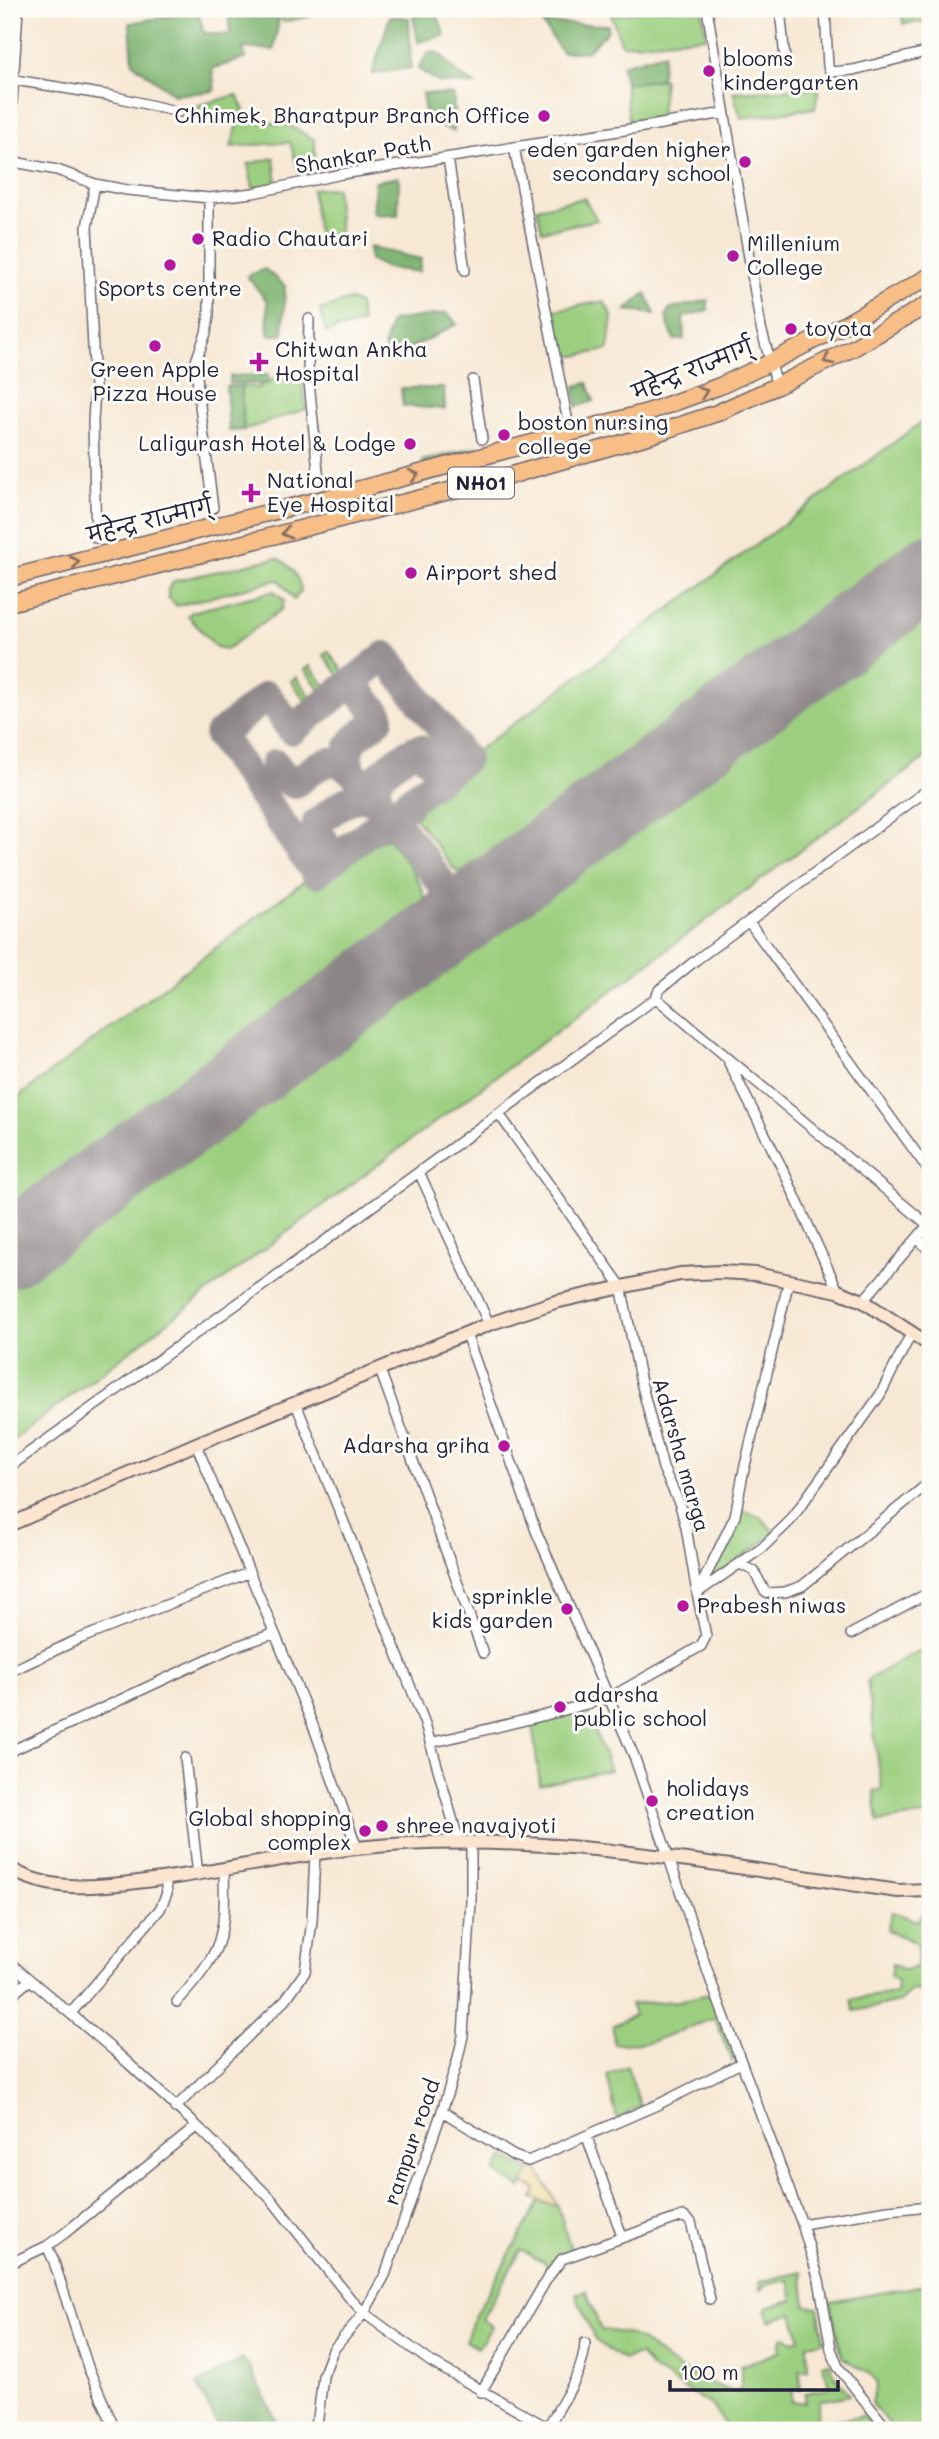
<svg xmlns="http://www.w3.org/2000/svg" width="939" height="2439" font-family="Mali,'Playpen Sans Deva',sans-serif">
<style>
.green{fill:#9bcf7f;stroke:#5e785d;stroke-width:2}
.forest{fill:#7cb26e;stroke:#4f6a54;stroke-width:2}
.sand{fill:#eeda9e;stroke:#887e6c;stroke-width:2}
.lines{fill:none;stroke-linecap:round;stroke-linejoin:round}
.taxiway{stroke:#8c8588;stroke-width:30}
.runway{stroke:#8c8588;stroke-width:75}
.street-casing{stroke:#6d6771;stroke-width:12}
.secondary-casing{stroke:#6d6771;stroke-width:16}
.highway-casing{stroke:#6d6771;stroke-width:19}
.street{stroke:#fff;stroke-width:9}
.secondary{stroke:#fce5cf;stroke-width:12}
.highway{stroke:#f7be87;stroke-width:16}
.oneway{stroke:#8c7061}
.poi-dot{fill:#b5179e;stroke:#fdfcf7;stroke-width:2.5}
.labels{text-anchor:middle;stroke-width:6;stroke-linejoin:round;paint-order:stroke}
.shield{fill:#fdfcf7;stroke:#646373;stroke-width:2}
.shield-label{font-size:19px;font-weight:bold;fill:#22223b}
.poi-label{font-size:21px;fill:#22223b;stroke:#fdfcf7;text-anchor:start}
.street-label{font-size:21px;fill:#22223b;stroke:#fdfcf7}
</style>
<rect width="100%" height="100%" fill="#fdfcf7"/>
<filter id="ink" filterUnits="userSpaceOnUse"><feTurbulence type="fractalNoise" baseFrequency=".0143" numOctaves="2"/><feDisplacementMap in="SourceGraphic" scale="14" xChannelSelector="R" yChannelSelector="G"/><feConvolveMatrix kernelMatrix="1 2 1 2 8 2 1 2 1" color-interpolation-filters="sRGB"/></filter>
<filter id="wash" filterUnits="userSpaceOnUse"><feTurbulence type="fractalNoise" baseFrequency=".00686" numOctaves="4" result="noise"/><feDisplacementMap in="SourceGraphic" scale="28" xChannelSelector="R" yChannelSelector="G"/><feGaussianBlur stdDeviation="1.57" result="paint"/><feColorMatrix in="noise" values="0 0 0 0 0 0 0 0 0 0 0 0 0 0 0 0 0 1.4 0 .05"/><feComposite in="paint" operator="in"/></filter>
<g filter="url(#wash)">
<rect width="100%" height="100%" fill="#f7e8d4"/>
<path class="green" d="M280,9H309L311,16L283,22Z
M651,9H702L706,37L622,45L611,15Z
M892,9H929L930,21L903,24L902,14L892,15Z
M664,79L660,118L629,121L625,84Z
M819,88L815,108L741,118L733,92Z
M237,95L245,113L228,122L185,114V109Z
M239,120L287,124L315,140V176L299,174L290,142L231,147Z
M274,158L277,184L253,188L248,164Z
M336,188L341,246L319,245L312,189Z
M584,198L597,220L542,231L537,208Z
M350,300L359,304L362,323L326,332L320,310Z
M604,301L612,316L608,350L563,358L550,311Z
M302,378L306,409L244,430L241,386L258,388L268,380Z
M930,416V547L491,871C479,878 465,877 454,869L405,804Z
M276,558C288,561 300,578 301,591L294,600L280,581L276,580L177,606L168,597V589L174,581Z
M274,591L284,600L282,609L227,649L216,647L188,616L192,612Z
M930,609V754L243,1265L9,1443V1289Z
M328,651L348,678L343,681L324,655Z
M310,666L330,692L325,696L305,670Z
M296,677L315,703L310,707L291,681Z
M278,691L298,717L291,722L272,696Z
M378,825C390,842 421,877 424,896C426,908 421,918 414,928L9,1226V1104Z
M740,1509L762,1518L775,1533L708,1583L706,1580Z
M930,1650V1814L878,1822L874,1791L882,1789L867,1680L912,1654Z
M588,1712L610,1770L540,1785L532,1723Z
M926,1907H930V1992L911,1990L900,2002L854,2011L852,1999L896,1993L897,1981L890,1977L892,1964L904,1970L917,1967L918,1944L887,1930L892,1912L918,1921Z
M704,1995H713L736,2055L732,2061L715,2018L647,2043L614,2044L613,2025L634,2015L630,2004L678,2001Z
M627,2066L641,2107L617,2119L607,2075Z
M504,2156L530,2171L521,2188L495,2172Z
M539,2202L558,2206L571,2250L557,2257L556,2265L550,2266L521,2250L482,2319L492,2326L478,2348L465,2341L475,2315Z
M802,2271L806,2306L818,2307L824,2341L807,2344L808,2370H799L801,2390H792V2402H805V2393L827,2389L830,2384L822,2364L829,2362L834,2374L850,2395L820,2401L816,2422L863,2416L876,2430H728L713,2406L651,2368L640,2354L623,2360L595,2340L576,2294L586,2291L601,2330C639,2333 641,2341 670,2362C690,2375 714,2385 736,2393L741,2387V2366L781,2351L780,2344L783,2337L794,2341L800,2339L793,2313L769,2321L766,2307L793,2300L789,2280L766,2285L760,2290L759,2282Z
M930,2284V2430H893L871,2402L877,2384L871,2375L842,2357L830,2302Z"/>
<path class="forest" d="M228,9H279L280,12L274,50L243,48L246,58L212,69L215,91L174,95L133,63L130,23L198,11L204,33L230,35Z
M416,9H435L445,35L418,42L413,16Z
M390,16L409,18L411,68L372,74Z
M542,23L608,25L607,32L586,52H562Z
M429,52L439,53L457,73L477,85L438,82L418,69Z
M664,53L661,79L625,84L622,65Z
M422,93L454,95V132L426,120Z
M399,177L398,215L373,214L375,181Z
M369,247L421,259L419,272L387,268L370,260Z
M265,269L285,286L283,335H268L267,301L247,276Z
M646,293L655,314L626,310Z
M708,300V310L683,317L684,339L674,340L666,318L669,309Z
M447,313L457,324L388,360L384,346L391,321Z
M268,375V384L230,383V376Z
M588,383L594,401L577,407L575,386Z
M226,386H241L244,430L229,431Z
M401,388H444L445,409L403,406Z
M476,447L480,449L424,466L422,461Z
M242,2359L251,2369L281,2430H220L197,2385Z"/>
<path class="sand" d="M537,2168L558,2206L533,2198L536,2190L524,2183L530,2171Z"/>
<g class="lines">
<path class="taxiway" d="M385,656L465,759L405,804L407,806L380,827L378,825L316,873L219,735L267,696L292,730Z
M275,764L288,781L294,784C306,776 320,759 336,762C359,766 428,866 445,888C460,901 474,902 492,894
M350,768C342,738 361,737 379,719V715L364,697
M323,839L316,830L317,823C339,807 350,790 379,802C377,795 374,787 378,779C382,771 411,749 419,749L428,759
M432,938C448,924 455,909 445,888"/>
<path class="runway" d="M9,1250L930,572"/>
</g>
</g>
<g filter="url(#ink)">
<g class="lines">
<g class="street-casing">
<path id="street" d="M707,9L761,328L777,386
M780,9L785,59
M825,9L828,67L831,72L853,70L930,51
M15,80L112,96L179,112
M514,147L567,417
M9,149L18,9
M448,158L465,270
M9,161L57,170L95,184L127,190L209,198L253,193L342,174L650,126L724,113
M95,184L87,227L95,387L93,422L96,538
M209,198V316L206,333L196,361L198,390L213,508
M309,319L308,372L319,481
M473,380L482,439
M749,922L930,1172
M656,998L928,1225
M729,1063L785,1174L838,1291
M499,1114L621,1286L640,1378L663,1468L680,1505L686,1527L697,1593
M419,1172L489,1324
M917,1238L930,1251
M863,1301L930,1223
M380,1370L483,1653
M296,1404L411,1688L425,1724L459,1842
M196,1444L314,1728L357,1848
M9,1467L318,1246L656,998L659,990L696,960L930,788
M740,1564L754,1571L764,1590L768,1593L785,1592L802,1586L930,1482
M698,1592L735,1516L743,1474L789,1280
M851,1634L930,1592
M9,1672L79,1639L248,1573
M430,1743L546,1715L609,1698L536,1531L466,1334
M9,1752L231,1648L273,1634
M185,1758L198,1875
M9,1962L117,2053L197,2126L271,2199L349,2297L364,2313L431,2362L552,2430
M9,1997L30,1980
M177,2002C222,1952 226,1938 224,1871
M71,2013L160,1909L167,1893L165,1879
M175,2108L286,1999L305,1972L312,1921L315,1854
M442,2111L514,2156L528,2161L659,2104L741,2063
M587,2137L622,2236
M802,2224L888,2210L930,2206
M47,2246L53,2259L88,2367L113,2425
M9,2264L47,2246L65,2233L197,2126
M481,2392L548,2277L562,2259L683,2216L691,2222L710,2299
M547,2428C562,2402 584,2373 585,2343
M311,2430L318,2418L323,2376L333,2350L364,2313L385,2275L442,2111L457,2062L463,2036L471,1901V1841
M888,2430L838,2367L831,2349L819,2280L802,2224L712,1984L634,1756L609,1698L701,1646L706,1636L697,1593L762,1548L790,1521L880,1395L912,1332"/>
</g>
<g class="secondary-casing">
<path id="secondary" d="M9,1525L196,1444L489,1324L555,1302L680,1274L720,1272L756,1274L838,1291L863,1301L930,1345
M9,1868C53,1895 104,1886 153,1880C221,1872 288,1855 357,1848C537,1828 720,1866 898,1891L930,1890"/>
</g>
<g class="highway-casing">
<path id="highway" d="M9,578L323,499L648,412L720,386L769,363L842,326L930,276
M9,603L512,475L651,435L717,413L777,386L853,348L930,303"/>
</g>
<use href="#street" class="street"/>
<use href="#secondary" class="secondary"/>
<use href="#highway" class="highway"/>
</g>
<defs><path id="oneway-chevron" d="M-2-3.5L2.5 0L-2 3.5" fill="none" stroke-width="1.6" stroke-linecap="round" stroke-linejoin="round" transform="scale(1.75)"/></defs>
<g class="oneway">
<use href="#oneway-chevron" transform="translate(828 360) rotate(153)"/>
<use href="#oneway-chevron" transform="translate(703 392) rotate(-20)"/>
<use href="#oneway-chevron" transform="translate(414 475) rotate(-15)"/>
<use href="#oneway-chevron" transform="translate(286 533) rotate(165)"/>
<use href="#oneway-chevron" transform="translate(75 562) rotate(-13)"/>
</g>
</g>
<g class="poi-dot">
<circle cx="709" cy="71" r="7"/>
<circle cx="544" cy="116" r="7"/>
<circle cx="745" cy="162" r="7"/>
<circle cx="198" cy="239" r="7"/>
<circle cx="733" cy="256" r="7"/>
<circle cx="170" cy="265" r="7"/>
<circle cx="791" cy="329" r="7"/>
<circle cx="155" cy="346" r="7"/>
<path d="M255.5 351.5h7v7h7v7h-7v7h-7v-7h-7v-7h7z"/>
<circle cx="504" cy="435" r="7"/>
<circle cx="410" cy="444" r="7"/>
<path d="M247.5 482.5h7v7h7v7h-7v7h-7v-7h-7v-7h7z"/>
<circle cx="411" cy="573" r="7"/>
<circle cx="504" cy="1446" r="7"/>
<circle cx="683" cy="1606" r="7"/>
<circle cx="567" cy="1609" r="7"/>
<circle cx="560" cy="1707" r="7"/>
<circle cx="652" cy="1801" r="7"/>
<circle cx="382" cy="1826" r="7"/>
<circle cx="365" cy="1831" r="7"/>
</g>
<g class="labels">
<rect class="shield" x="448" y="467.5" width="66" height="31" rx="5"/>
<g class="shield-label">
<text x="481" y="490">NH01</text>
</g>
<g class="poi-label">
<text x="723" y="66">blooms<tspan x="723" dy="24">kindergarten</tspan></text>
<text x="530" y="123" text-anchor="end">Chhimek, Bharatpur Branch Office</text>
<text x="731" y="157" text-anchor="end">eden garden higher<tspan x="731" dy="24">secondary school</tspan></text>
<text x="212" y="246">Radio Chautari</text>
<text x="747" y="251">Millenium<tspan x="747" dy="24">College</tspan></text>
<text x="170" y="296" text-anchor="middle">Sports centre</text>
<text x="805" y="336">toyota</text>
<text x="275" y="357">Chitwan Ankha<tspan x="275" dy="24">Hospital</tspan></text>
<text x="155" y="377" text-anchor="middle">Green Apple<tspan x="155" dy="24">Pizza House</tspan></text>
<text x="518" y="430">boston nursing<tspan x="518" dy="24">college</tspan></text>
<text x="396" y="451" text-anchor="end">Laligurash Hotel &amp; Lodge</text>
<text x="267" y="488">National<tspan x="267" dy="24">Eye Hospital</tspan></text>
<text x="425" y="580">Airport shed</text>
<text x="490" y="1453" text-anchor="end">Adarsha griha</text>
<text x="553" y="1604" text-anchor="end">sprinkle<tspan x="553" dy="24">kids garden</tspan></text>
<text x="697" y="1613">Prabesh niwas</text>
<text x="574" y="1702">adarsha<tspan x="574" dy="24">public school</tspan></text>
<text x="666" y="1796">holidays<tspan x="666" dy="24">creation</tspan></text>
<text x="351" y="1826" text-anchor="end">Global shopping<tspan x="351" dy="24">complex</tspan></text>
<text x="396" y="1833">shree navajyoti</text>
</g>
<g class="street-label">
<text transform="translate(363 155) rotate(-10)" y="7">Shankar Path</text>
<text transform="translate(693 370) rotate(-22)" y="7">महेन्द्र राज्मार्ग्</text>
<text transform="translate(150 521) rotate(-14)" y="7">महेन्द्र राज्मार्ग्</text>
<text transform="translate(681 1455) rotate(74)" y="7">Adarsha marga</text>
<text transform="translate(412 2142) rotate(-71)" y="7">rampur road</text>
</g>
</g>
<rect width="939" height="2439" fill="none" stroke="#fdfcf7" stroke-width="35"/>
<path d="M670 2380v10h168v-10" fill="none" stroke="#22223b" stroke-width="3.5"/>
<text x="680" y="2380" font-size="21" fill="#22223b" stroke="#fdfcf7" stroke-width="5" paint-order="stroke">100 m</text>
</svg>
